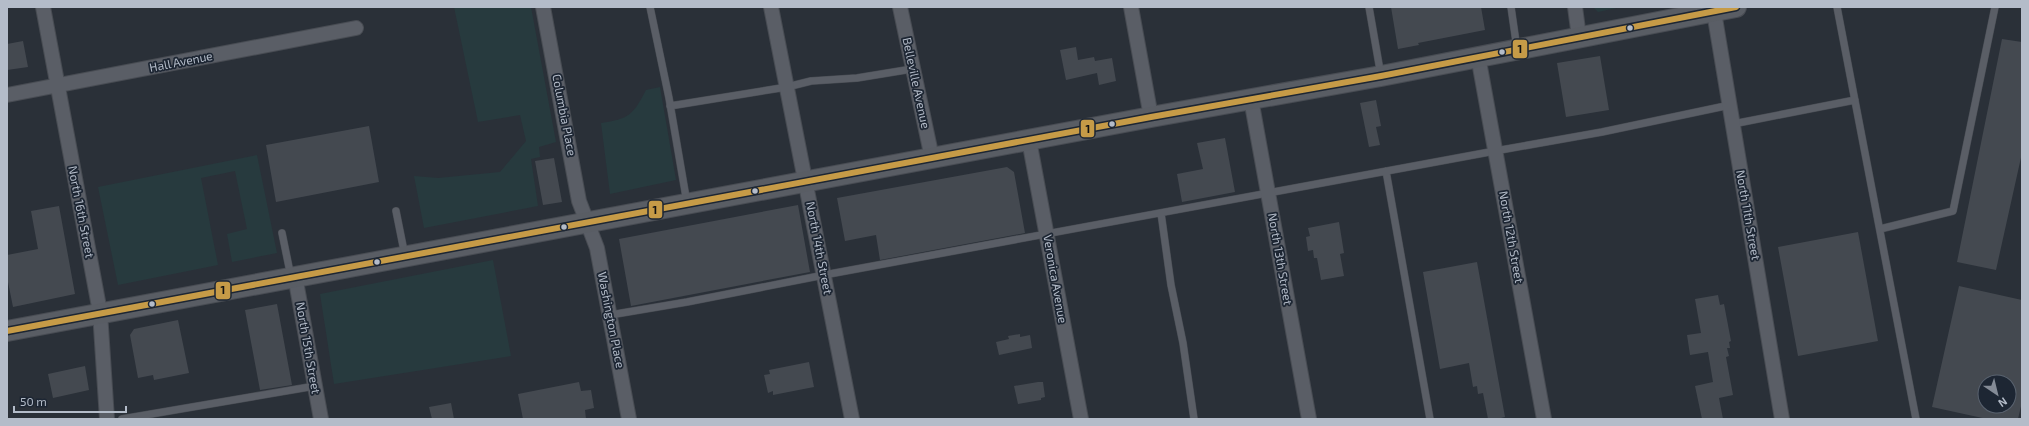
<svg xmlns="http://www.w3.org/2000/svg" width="2029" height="426" font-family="'Exo 2',sans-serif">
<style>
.green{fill:#273a3e}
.building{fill:#444950;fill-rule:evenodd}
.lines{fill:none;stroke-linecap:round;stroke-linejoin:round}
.lane-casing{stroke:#484c53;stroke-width:8}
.street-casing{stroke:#484c53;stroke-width:16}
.secondary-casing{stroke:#484c53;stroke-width:22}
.lane{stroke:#5a5e66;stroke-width:7}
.street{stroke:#5a5e66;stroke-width:14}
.secondary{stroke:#595d64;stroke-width:20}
.bus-1-casing{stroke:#1d2633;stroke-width:9}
.bus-1{stroke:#c69b47;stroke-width:6}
.bus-dot{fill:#b4bcc9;stroke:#1d2633;stroke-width:1.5}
.labels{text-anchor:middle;stroke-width:3.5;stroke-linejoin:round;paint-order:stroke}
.street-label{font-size:12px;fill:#b4bcc9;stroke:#1d2633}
.line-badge{stroke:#1d2633;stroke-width:1.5}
.pale-badge-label{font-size:11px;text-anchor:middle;font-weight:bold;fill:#111}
</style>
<rect width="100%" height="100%" fill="#2a3038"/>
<path class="green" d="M454,7H531L556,142L539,147L540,157L531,159L538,206L424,228L414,176L438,178L500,172L526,141L520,115L478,122Z
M1593,7H1621L1598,12Z
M660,87L676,180L610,194L601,123C629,119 633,115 646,90Z
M257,155L277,253L232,262L227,234L247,229L235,171L201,178L218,265L118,285L98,187Z
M493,260L511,356L334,384L320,294Z"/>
<path class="building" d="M1391,7H1481L1485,30L1418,43L1419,45L1398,49Z
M2002,39L2022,42V153L1996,270L1957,262Z
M23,41L28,67L7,70V44Z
M1076,47L1078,60L1094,57L1095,61L1112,58L1116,81L1099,85L1097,73L1066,80L1060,50Z
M1600,56L1609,110L1566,117L1557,63Z
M1376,100L1381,126L1376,127L1380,145L1369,147L1360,103Z
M369,126L379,182L276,202L266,145Z
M1225,138L1235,192L1182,202L1177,174L1203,169L1197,143Z
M554,158L562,202L543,205L535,161Z
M1007,167L1014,172L1025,233L880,260L876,235L845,241L837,198Z
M798,205L810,272L631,306L619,239Z
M59,206L75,294L13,307L7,277V255L38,249L31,211Z
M1339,222L1344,253L1340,254L1344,276L1321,280L1317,258H1314L1313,250L1308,251L1306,237L1310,236L1308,228Z
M1858,232L1878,341L1798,356L1778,247Z
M1477,262L1505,417L1497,419H1488L1483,393L1478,394L1477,386L1473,387L1469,363L1440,369L1423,272Z
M1959,286L2022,300V402L2018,419H1987L1932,407ZM1985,382H2009V406H1985Z
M1718,295L1720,305L1724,304L1731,341L1729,342L1730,348H1727L1729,356L1726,357L1733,395L1719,398L1723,419H1702L1695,386L1713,382L1708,352L1690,355L1687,335L1701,333L1695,299Z
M277,304L292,385L260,390L245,310Z
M178,320L189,373L154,380L153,375L138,378L130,335L134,329Z
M1020,334V337L1030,335L1032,348L999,355L996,342L1009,339L1008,336Z
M809,362L814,387L773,395V391L768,393L764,375L770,374L769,370Z
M85,366L89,390L53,398L48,374Z
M579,382L581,391L591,390L594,408L585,410L586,419H523L518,394Z
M1038,382H1043L1045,397L1041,398V400L1018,404L1014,386Z
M451,403L454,419H432L429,407Z"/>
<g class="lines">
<g class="lane-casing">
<path id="lane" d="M650,7L669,98L687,203
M1369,7L1381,76
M1511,7L1517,49
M1837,7L1916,419
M670,106L787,87L811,81L857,78L912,69
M1733,124L1855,100
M1386,171L1430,419
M396,211L405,256
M1161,213L1171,285L1183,343L1194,419
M1880,229L1953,211L1995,7
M282,233L291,277
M610,315L687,302L824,275L1495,151L1602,132L1730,105
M122,419L315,386"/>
</g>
<g class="street-casing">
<path id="street" d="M43,7L100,312L107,419
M543,7L579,201L597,248L629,419
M771,7L852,419
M900,7L932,158
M1131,7L1151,117
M1575,7L1579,37
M1714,12L1782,419
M1478,56L1544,419
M7,95L356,28
M1251,99L1309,419
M1029,140L1081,419
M295,276L321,419"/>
</g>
<g class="secondary-casing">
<path id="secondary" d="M7,331L1151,117L1381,76L1736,7"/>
</g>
<use href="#lane" class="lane"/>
<use href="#street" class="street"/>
<use href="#secondary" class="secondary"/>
<g class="bus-1-casing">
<path id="bus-1" d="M7,331L1151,117L1381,76L1736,7"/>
</g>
<use href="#bus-1" class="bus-1"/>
</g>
<g class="bus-dot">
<circle cx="1630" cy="28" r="3.5"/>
<circle cx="1502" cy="52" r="3.5"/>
<circle cx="1112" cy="124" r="3.5"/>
<circle cx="755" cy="191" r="3.5"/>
<circle cx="564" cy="227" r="3.5"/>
<circle cx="377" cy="262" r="3.5"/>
<circle cx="152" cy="304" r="3.5"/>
</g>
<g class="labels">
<g class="street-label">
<text transform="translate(181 62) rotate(-11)" y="4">Hall Avenue</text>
<text transform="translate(916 83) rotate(78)" y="4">Belleville Avenue</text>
<text transform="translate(564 115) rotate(79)" y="4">Columbia Place</text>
<text transform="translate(81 212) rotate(79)" y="4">North 16th Street</text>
<text transform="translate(1748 215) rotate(80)" y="4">North 11th Street</text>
<text transform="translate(1511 237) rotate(80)" y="4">North 12th Street</text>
<text transform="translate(819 248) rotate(79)" y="4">North 14th Street</text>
<text transform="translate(1280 259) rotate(80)" y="4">North 13th Street</text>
<text transform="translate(1055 279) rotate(80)" y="4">Veronica Avenue</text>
<text transform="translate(611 320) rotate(79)" y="4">Washington Place</text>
<text transform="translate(308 348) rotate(80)" y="4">North 15th Street</text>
</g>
</g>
<g class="line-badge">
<rect x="1512" y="39" width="16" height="20" rx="4" fill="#c69b47"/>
<rect x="1080" y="119" width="15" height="19" rx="4" fill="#c69b47"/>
<rect x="648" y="200" width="15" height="19" rx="4" fill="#c69b47"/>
<rect x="215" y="281" width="16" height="19" rx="4" fill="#c69b47"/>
</g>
<g class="pale-badge-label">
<text x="1520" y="53">1</text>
<text x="1088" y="133">1</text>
<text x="655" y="214">1</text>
<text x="223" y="294">1</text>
</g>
<rect width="2029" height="426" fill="none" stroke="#b4bcc9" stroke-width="16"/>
<g transform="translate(1997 394) rotate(145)"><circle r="19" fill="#1d2633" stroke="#59626f"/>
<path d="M0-3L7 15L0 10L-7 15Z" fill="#848b96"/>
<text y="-6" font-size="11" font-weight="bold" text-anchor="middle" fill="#b4bcc9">N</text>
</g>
<path d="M14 406v6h112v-6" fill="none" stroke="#b4bcc9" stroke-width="2"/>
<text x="20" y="406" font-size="12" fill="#b4bcc9" stroke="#1d2633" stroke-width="3" paint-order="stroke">50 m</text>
</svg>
